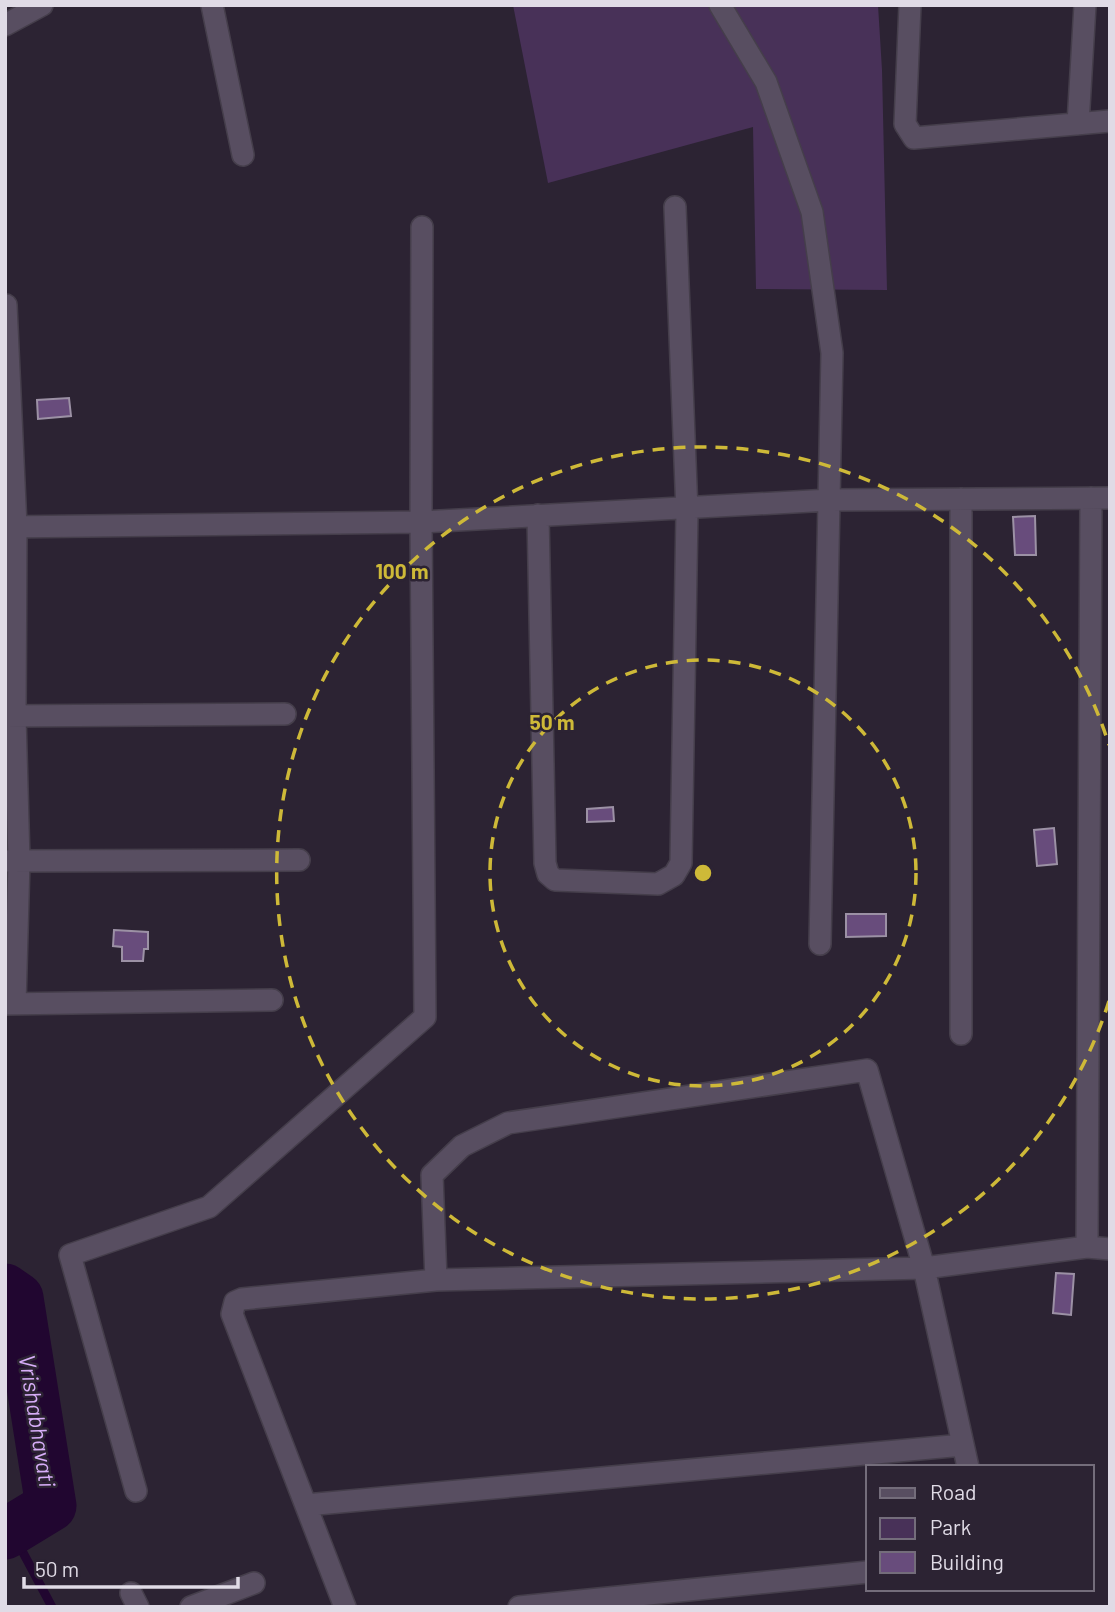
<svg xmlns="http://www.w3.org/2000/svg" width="1115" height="1612" font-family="Barlow,sans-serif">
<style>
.green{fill:#483158}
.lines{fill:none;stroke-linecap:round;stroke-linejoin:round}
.stream{stroke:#210630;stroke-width:9}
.river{stroke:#210630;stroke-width:51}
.building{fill:#684c7c;stroke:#9c91a5;stroke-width:2}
.minor-casing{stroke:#453e4b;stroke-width:24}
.minor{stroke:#584e61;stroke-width:21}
.ring{fill:none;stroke:#ceb938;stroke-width:3.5;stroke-dasharray:12 9}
.labels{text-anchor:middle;stroke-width:5;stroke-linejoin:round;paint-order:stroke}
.water-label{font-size:23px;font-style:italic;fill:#d7adf8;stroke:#2c2333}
.centre{fill:#ceb938;stroke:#2c2333;stroke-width:3.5}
.ring-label{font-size:21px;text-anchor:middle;font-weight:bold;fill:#ceb938;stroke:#2c2333;stroke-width:5;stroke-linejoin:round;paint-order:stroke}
</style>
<rect width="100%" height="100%" fill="#2c2333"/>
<path class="green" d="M513,5H878L882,70L887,290L756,289L753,127L548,183Z"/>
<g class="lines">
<path class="stream" d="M11,1530L52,1607"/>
<path class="river" d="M5,1289L18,1298L51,1506L5,1534"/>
</g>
<path class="building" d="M69,398L71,416L38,419L37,400Z
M1035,516L1036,555H1015L1013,517Z
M613,807L614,821L587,822V809Z
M1054,828L1057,864L1037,866L1034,830Z
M846,914H886V936L846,937Z
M114,930L148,932V949H144L143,961H122V947L113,946Z
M1056,1273L1074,1274L1071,1315L1053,1313Z"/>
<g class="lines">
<g class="minor-casing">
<path id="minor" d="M212,5L243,155
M720,5L766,82L812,212L832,353L820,944
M910,5L905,124L914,138L1110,121
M5,25L42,5
M1078,124L1085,5
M6,305L16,527L15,716L19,861L15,1004
M961,499V1034
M538,515L545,863L548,874L555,880L658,884L674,875L681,863L687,512L675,207
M5,527L421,522L830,500L1110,498
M5,716L285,714
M5,861L299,860
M5,1004L272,1000
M1087,1247L1091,498
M436,1280L432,1175L462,1146L508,1123L867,1070L924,1268L968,1467
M136,1491L70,1255L209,1207L425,1017L421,522L422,227
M306,1505L963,1445
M131,1593L138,1607
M191,1607L254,1583
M345,1607L232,1314L235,1302L242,1299L436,1280L924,1268L1087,1247L1110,1249
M519,1607L868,1572"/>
</g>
<use href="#minor" class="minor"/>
</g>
<g class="ring">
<circle cx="703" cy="873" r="213"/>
<path d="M1109 1001A426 426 0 1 1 1109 745"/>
</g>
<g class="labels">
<g class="water-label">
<text transform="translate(37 1421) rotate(81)" y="8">Vrishabhavati</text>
</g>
</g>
<circle cx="703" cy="873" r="10" class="centre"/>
<g class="ring-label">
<text x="402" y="579">100 m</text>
<text x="552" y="730">50 m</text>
</g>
<rect width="1115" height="1612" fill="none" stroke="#e0dbe6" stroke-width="14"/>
<rect x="866" y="1465" width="228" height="126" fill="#2c2333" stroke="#746d7b" stroke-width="2"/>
<rect x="880" y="1488" width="35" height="10" fill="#584e61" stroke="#746d7b" stroke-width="2"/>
<text x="930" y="1500" font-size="21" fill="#e0dbe6">Road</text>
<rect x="880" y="1518" width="35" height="21" fill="#483158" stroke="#746d7b" stroke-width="2"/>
<text x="930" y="1535" font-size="21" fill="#e0dbe6">Park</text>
<rect x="880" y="1552" width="35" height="21" fill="#684c7c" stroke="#746d7b" stroke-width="2"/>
<text x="930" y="1570" font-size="21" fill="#e0dbe6">Building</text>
<path d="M24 1577v10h214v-10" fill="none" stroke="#e0dbe6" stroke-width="3.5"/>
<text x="35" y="1577" font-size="21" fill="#e0dbe6" stroke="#2c2333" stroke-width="5" paint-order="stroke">50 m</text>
</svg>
